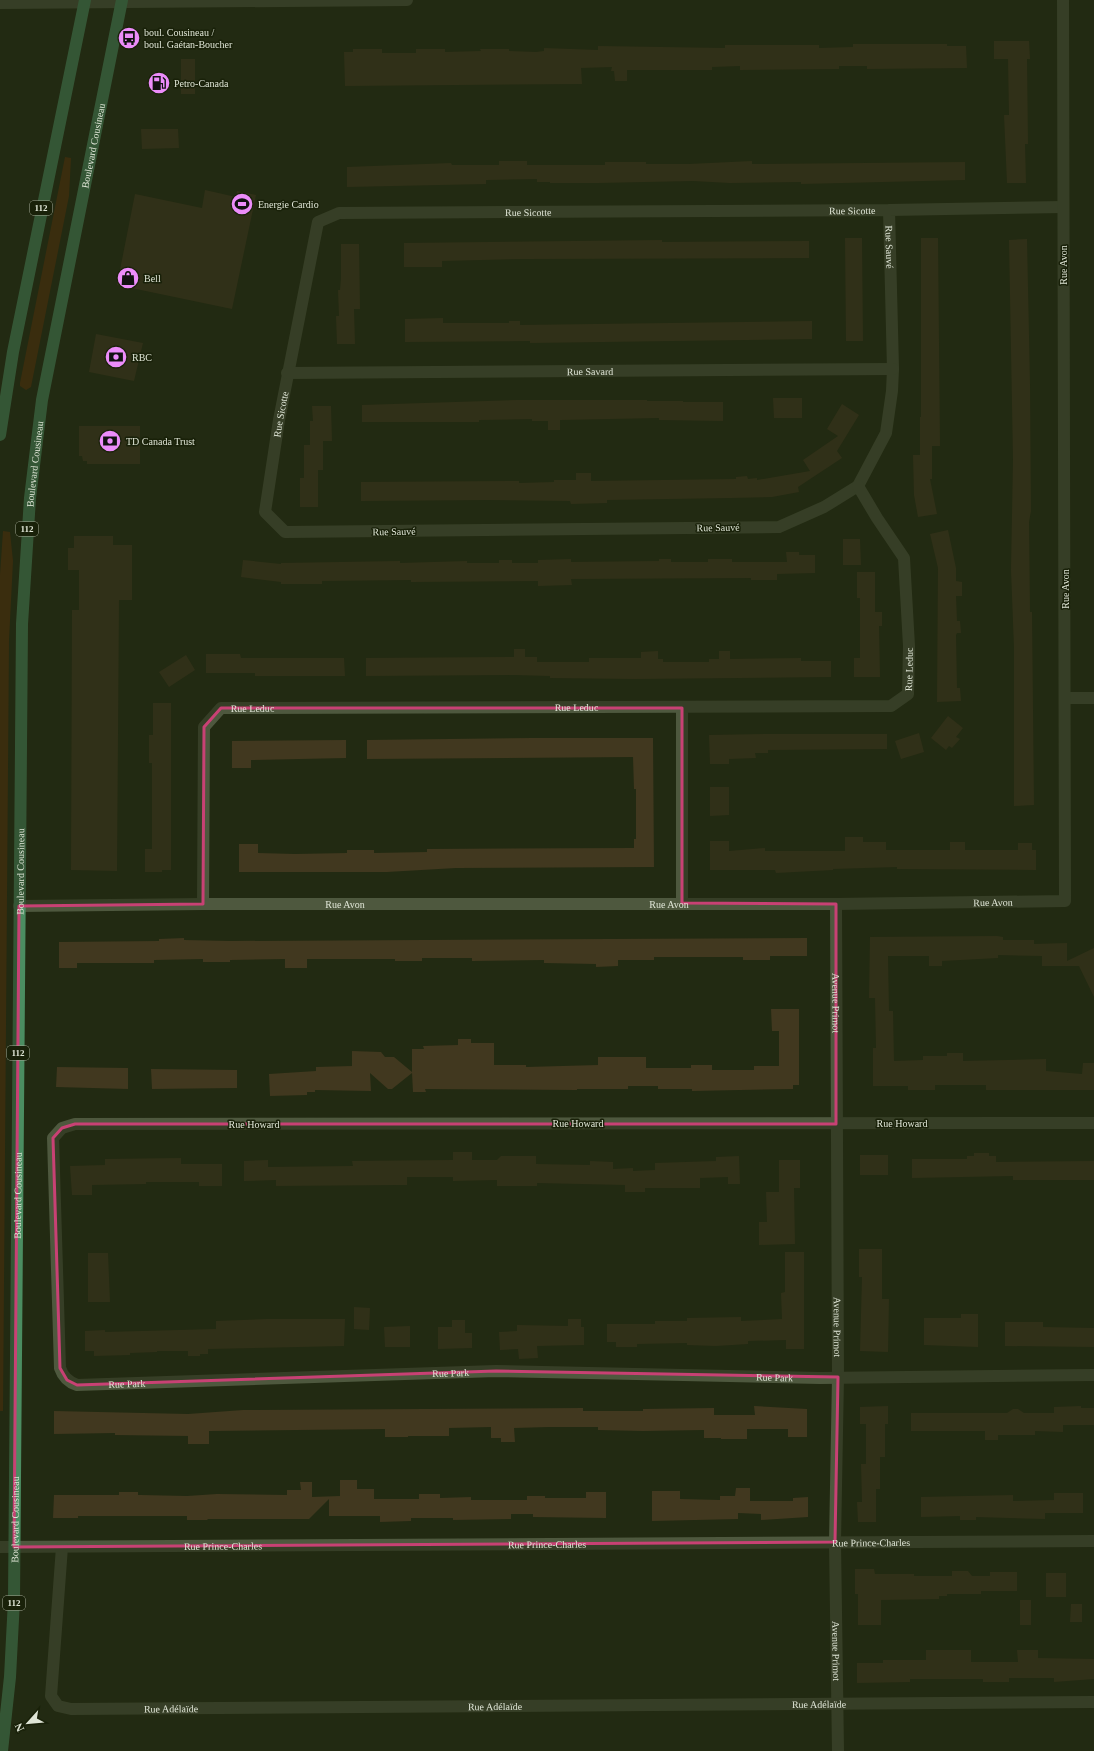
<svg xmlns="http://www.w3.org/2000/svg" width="1094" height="1751" font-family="Georgia,serif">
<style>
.green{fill:#58310a}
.building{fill:#41381f}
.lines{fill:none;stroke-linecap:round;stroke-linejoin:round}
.street{stroke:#4e583e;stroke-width:12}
.secondary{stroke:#4e583e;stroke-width:12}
.primary{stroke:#4b8d61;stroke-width:12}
.marked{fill:none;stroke:#c84174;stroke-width:3;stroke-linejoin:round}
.labels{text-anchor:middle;stroke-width:3;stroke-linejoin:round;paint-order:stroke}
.shield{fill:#192109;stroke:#a4aa98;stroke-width:1}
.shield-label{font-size:9px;font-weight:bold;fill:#dfe5d6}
.poi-label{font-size:10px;fill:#dfe5d6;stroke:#192109;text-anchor:start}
.street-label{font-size:10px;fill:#dfe5d6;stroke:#192109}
</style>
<rect width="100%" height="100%" fill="#222a12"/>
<path class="green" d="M65,157L71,158L69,196L31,387L26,390L20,386V383Z
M3,531L10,532L13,561L9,640L3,1411H0V575Z"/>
<path class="building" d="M994,41H1029L1030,59H1027L1028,144H1025L1026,183H1007L1004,115H1009L1008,59H994Z
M853,44H947V46H966L967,68L867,69V66H839V69L740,70V66L712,67V70H627V81H615L614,71H611L612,67L581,68L582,84L345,86L344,52H353V49H382V53H416V49H445V52L481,51L480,49H509V51L536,52L544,51V48L598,50V46L725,48V45H819V48L853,47Z
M181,59H195V94H181Z
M141,129H178L179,148L142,149Z
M499,161H527V165H605V162H646V164H689L752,161V164L965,162V180L801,184V182L730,183L693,181L597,183H550V182H537V179L486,180V184L347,187V167L451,163L452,165H499Z
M205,190L236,197L237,191L256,195L232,309L117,285L135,194L202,208Z
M845,238H862L863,341H846Z
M921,238H938L940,446H932V479H930L937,514L918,517L914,495L913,455H920V417H921Z
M1027,239L1030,384L1031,511L1029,522L1030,612H1032L1034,805L1014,806V648L1011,570L1013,459L1009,240Z
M662,240V242L809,241V258L523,259L442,261V267H404V243Z
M341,244H359L360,309H354L355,344H337L336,316H339L338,290H340L341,278Z
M443,318V323H509V321H520V325L812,321V339L530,343V341L405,342V319Z
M96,334L143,343L134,381L89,372Z
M773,398H802V418H774Z
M517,400H647V401H683V402H723V421L659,420V418L560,420V430H548V421H532V419L479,420V422H362V405Z
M842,404L859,415L837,451L842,458L798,487L799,492L772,497L730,498L607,500V503L571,504L570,501L488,500L361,501V482L519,481V483L554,482V480H576V473H591V481L736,479V477L747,476L748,479L757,478V480L810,471L803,460L838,436L827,429Z
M312,406H331L332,441H323V470H318V507H300V478H304V445H310V421H313Z
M79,426H140V464H87V461H83L82,456H79Z
M948,530L956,568V581L962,582V596H956L957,621H960L961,633H957L956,635L957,688H960L961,701L937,702L938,568L930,534Z
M74,536H113V545H132V600H119L117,871L71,870L72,610H79V570H68V548H74Z
M843,539H860L861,565H843Z
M786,552H799V555H815V573L777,574V580H751V578L571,579L572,585L538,586V581L411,582V580L322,581V584H281V582L241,577L243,560L281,564V563L400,561V563L467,561V563H499V560H512V563H538V560L571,559V562L659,561V559H671V562H708V559H732V562H787Z
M857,572H875V612H882V626H879L880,677H854V658H860V598H857Z
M514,649H525V657H537V662H589V658H641V652L658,651V659H663V662H709V659H719V651H730V659L801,658V661H831V677L635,679L550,678V676L514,675L366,676V658L514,657Z
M206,654H240L241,658H344L345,676H255V673H206Z
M186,655L195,670L169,687L159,672Z
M153,703H171V870H162V872H145V849H152V763H149V735H153Z
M948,716L963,728L956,737L960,739L952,748L949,746L946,750L931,738Z
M919,733L924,752L901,759L895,741Z
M768,734H887V749L768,750V753H755L756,758L729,759V764H710L709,735Z
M533,738H653L654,867L456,868L387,872H239V844H258V853L295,854L347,853V850H374V853L427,852V849L634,848V839H636V789H634L633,757L367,759V740Z
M346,740V758L251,760V768H232V741Z
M710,787H729V815L710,816Z
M845,837H863V842H886V850H950V842H965V850H1018V843H1032V850H1036V870L897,869V867L833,869V870L776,873L775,870H710V841H729V851L765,848V851H845Z
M997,936L1003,937V940H1034V944L1067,943V961L1094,948V997L1079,966H1042V956L998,955V958L942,961V966H929V956H888L889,1011H893L894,1061L923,1060V1056H947V1053H963V1061L1046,1059V1071L1082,1074L1083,1063H1094V1090H986V1085H935V1090H908V1086H873V1048H876L875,998H869L870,937Z
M184,938V940L230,941L807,938V956H770V960H743V957H654V960H618V966L596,967V964L544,963V960L472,961V958H422V961H395V959H307V968H285V959L230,960V962H203V959L154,960V963H77V968H59V942L159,941V939Z
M771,1009H799V1085H793V1089L692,1091V1089H658V1086H628V1089H577V1090L425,1089L426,1092H413L412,1073L392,1089H388L370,1073L371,1091L315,1090V1092H307V1095L270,1096L269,1074L316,1071V1067L352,1066V1051L381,1052L385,1057H394L412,1072V1049H424L423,1046L458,1045V1039H471V1043H494V1065H526V1067L598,1065V1057H646V1068H691V1065H712V1070H754V1066H779V1031H772Z
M57,1067L128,1068V1089L56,1087Z
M151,1069L237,1070V1088L152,1089Z
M453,1152H472V1160H497L501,1156H536V1164L590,1165V1161L613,1162V1169L633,1168V1171L655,1170V1163L716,1161V1157L739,1156L740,1184H728V1177L700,1178V1188H645V1192H625V1185L537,1183V1186H497V1180L453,1181V1177H407V1185H397L276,1186V1180L244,1181V1161L268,1160V1167L353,1166L352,1161L453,1160Z
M974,1153H989V1156H996V1162L1094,1161V1180H1013V1176L912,1178V1159H967V1156H974Z
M860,1155H888V1175H860Z
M181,1158V1164H222V1186H199V1182H146V1184L92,1185V1195H72L70,1166L105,1165V1159Z
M779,1160H800V1188H794L795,1244L759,1245V1222H767L766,1192H779Z
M859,1249H882V1299H889L888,1352L860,1351L862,1277H859Z
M785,1252H804V1349H786V1340L748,1341V1344L716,1346L687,1345V1343L637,1344V1347H616V1342H607V1324H655V1321H687V1318L741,1317V1321L782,1319L781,1293L785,1292Z
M88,1253H108L110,1302H88Z
M354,1307L370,1308L369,1330L354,1329Z
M961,1314H978V1347L924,1345V1318H961Z
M267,1319H345L344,1346L208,1349V1354H200V1356H188V1351H157V1352L130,1353V1355L94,1356V1351H85V1331L105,1330V1332L216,1329V1321Z
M568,1319H581V1327H584V1345L537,1346L538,1358L519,1359L518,1349L500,1350L499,1332L517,1331V1325L568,1326Z
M452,1320H465V1333H472V1348L438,1349V1327H452Z
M1005,1322H1043V1327L1094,1328V1347L1005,1346Z
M410,1326V1347H385L384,1327Z
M754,1406L807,1409V1437H788V1429H747V1439H721V1438H704V1430L643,1431L598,1430V1427H549L514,1428L515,1442H501V1438H491V1427L449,1428V1436H408V1437H385V1429L209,1431V1444H188V1436L115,1435V1433L54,1434V1411L188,1414L243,1410L583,1408V1411H643V1409L714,1408V1415H755Z
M888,1406V1424H885V1457H880V1489H876V1522H858L857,1502H862L861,1464H866V1424H860V1407Z
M1081,1406V1408H1094V1425H1063V1432L1035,1431V1435H998V1440H985V1431H911V1413H1007L1013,1409H1018L1024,1413H1054V1407Z
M340,1480H357V1489H374V1499H419V1494H440V1498L471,1497V1500H527V1496H545V1498H586V1492H606V1518L533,1517V1514H511V1519L453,1520V1518H411V1521L380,1522V1516H329V1499L309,1519H207L208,1520H187V1516H78V1518H53L54,1495H119V1492H138V1495H141L187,1496L217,1494L287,1495V1490H301L300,1482H312V1497L340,1496Z
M736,1488H750V1501H793V1498L808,1497V1517L761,1520V1514L738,1513V1519L652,1521V1491H680V1499L720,1500V1496H735Z
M1054,1493H1083V1513H1045V1519L976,1517V1520H960V1516L921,1517V1497L1013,1495V1501L1054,1500Z
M855,1569H874L875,1574H914V1576H952V1571H968L972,1576H990V1572H1017V1591H981V1594H947V1596H939V1599L881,1600V1625H858V1594H855Z
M1046,1573H1066V1597H1046Z
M1020,1600H1031V1625H1020Z
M1071,1604H1082V1622H1070Z
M926,1650H971V1662H1018L1017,1650H1038V1658L1094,1659V1679L1054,1682V1678H1009V1682H983V1679H910V1682L857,1683V1663H883V1660H926Z"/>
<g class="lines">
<g class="street">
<path id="s1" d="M889,210L893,369L892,391L886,433L858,486L824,507L779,527L285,532L265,512L279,420L318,222L339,213L889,210L1063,207"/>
<path id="s2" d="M287,373L893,369"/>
<path d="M1066,698H1094"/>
<path d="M682,708V903"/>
<path id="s3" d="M203,904L204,727L221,708L891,706L908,694L909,646L904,558L877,518L858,486"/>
<path id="s4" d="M836,904L838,1377L835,1542L838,1751"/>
<path id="s5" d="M19,906L203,904H836L1065,901L1063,0"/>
<path id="s6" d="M1094,1123L75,1124L62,1128L53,1138L60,1368C63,1377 68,1382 77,1385L496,1371L820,1378L1094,1375"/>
<path id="s7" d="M0,1547L1094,1541"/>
<path id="s8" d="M62,1547L51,1696L58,1706L71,1709L1094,1702"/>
</g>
<path class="secondary" d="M0,3L407,0"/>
<g class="primary">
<path d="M0,435L13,352L85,0"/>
<path id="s9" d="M2,1751L10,1677L14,1600L22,624L30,498L42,400L122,0"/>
</g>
</g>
<path d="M0 0H1094V1751H0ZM221,708H682V903L836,904V1124H75L62,1128L53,1138L60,1368L67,1380L77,1385L496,1371L838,1377L835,1542L14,1547L19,906L203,904L204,727Z" fill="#222a12" fill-opacity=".55" fill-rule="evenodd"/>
<path class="marked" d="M221,708H682V903L836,904V1124H75L62,1128L53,1138L60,1368L67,1380L77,1385L496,1371L838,1377L835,1542L14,1547L19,906L203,904L204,727Z"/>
<defs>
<g id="bus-disc" transform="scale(1.15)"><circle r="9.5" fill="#ec8cfa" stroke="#192109"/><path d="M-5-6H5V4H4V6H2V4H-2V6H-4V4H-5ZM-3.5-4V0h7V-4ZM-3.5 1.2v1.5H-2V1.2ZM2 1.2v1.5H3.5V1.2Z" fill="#111"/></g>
<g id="fuel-disc" transform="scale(1.15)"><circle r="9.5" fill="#ec8cfa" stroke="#192109"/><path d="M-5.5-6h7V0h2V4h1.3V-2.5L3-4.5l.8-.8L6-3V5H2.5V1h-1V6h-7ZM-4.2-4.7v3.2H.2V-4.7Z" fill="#111"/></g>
<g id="stadium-disc" transform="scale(1.15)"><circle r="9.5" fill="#ec8cfa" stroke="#192109"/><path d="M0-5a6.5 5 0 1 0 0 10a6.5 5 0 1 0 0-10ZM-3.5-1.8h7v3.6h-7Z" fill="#111"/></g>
<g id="shop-disc" transform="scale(1.15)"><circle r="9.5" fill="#ec8cfa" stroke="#192109"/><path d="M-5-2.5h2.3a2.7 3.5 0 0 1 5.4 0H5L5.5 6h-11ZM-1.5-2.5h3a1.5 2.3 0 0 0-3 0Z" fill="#111"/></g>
<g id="bank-disc" transform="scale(1.15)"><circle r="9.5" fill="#ec8cfa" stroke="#192109"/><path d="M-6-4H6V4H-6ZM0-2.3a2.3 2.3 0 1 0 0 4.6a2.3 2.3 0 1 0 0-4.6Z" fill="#111"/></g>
</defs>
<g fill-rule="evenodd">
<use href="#bus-disc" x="129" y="38"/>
<use href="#fuel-disc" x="159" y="83"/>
<use href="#stadium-disc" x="242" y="204"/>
<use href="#shop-disc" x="128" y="278"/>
<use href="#bank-disc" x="116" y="357"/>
<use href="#bank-disc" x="110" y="441"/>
</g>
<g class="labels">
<g class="shield">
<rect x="30" y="201" width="22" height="14" rx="3"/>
<rect x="16" y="522" width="22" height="14" rx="3"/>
<rect x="7" y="1046" width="22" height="14" rx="3"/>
<rect x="3" y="1596" width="22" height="14" rx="3"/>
</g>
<g class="shield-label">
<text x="41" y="211">112</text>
<text x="27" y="532">112</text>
<text x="18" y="1056">112</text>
<text x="14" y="1606">112</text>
</g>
<g class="poi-label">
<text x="144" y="36">boul. Cousineau /<tspan x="144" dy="12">boul. Gaétan-Boucher</tspan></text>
<text x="174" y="87">Petro-Canada</text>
<text x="258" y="208">Energie Cardio</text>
<text x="144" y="282">Bell</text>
<text x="132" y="361">RBC</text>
<text x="126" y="445">TD Canada Trust</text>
</g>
<g class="street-label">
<text dy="4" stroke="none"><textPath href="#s9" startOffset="1612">Boulevard Cousineau</textPath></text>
<text dy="4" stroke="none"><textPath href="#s1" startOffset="1726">Rue Sicotte</textPath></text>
<text dy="4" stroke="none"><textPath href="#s1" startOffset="1402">Rue Sicotte</textPath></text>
<text dy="4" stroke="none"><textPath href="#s1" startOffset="37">Rue Sauvé</textPath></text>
<text transform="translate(1063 265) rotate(-90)" y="4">Rue Avon</text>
<text dy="4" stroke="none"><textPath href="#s2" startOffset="303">Rue Savard</textPath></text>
<text dy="4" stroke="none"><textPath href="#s1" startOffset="994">Rue Sicotte</textPath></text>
<text dy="4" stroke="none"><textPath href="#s9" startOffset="1288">Boulevard Cousineau</textPath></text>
<text transform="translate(718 527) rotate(-1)" y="4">Rue Sauvé</text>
<text transform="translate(394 531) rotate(-1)" y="4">Rue Sauvé</text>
<text transform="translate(1065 589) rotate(-90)" y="4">Rue Avon</text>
<text dy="4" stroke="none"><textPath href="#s3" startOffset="918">Rue Leduc</textPath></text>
<text dy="4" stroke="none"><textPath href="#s3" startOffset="234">Rue Leduc</textPath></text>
<text dy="4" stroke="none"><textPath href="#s3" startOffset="558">Rue Leduc</textPath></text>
<text dy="4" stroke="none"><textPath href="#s9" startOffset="880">Boulevard Cousineau</textPath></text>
<text dy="4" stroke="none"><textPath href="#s5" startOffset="974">Rue Avon</textPath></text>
<text dy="4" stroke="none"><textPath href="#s5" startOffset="326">Rue Avon</textPath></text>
<text dy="4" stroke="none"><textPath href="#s5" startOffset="650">Rue Avon</textPath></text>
<text dy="4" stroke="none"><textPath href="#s4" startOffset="99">Avenue Primot</textPath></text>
<text x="578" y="1127">Rue Howard</text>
<text x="902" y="1127">Rue Howard</text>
<text x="254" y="1128">Rue Howard</text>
<text dy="4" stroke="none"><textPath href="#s9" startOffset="556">Boulevard Cousineau</textPath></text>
<text dy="4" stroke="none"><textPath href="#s4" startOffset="423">Avenue Primot</textPath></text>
<text dy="4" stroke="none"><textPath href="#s6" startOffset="1675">Rue Park</textPath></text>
<text dy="4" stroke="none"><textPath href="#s6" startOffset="1999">Rue Park</textPath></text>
<text dy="4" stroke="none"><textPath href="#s6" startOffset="1351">Rue Park</textPath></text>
<text dy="4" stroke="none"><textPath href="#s9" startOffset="232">Boulevard Cousineau</textPath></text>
<text dy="4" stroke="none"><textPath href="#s7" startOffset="871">Rue Prince-Charles</textPath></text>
<text dy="4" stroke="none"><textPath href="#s7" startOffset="547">Rue Prince-Charles</textPath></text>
<text dy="4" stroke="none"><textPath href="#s7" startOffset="223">Rue Prince-Charles</textPath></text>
<text dy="4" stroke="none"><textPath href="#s4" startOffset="747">Avenue Primot</textPath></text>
<text dy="4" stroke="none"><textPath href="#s8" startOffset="923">Rue Adélaïde</textPath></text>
<text dy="4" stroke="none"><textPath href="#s8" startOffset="599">Rue Adélaïde</textPath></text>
<text dy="4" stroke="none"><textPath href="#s8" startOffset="275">Rue Adélaïde</textPath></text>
</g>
</g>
<g transform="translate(28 1723) rotate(243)" stroke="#192109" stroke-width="3" paint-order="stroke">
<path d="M0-3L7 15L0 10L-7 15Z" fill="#dfe5d6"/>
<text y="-6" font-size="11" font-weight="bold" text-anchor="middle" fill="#dfe5d6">N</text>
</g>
</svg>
